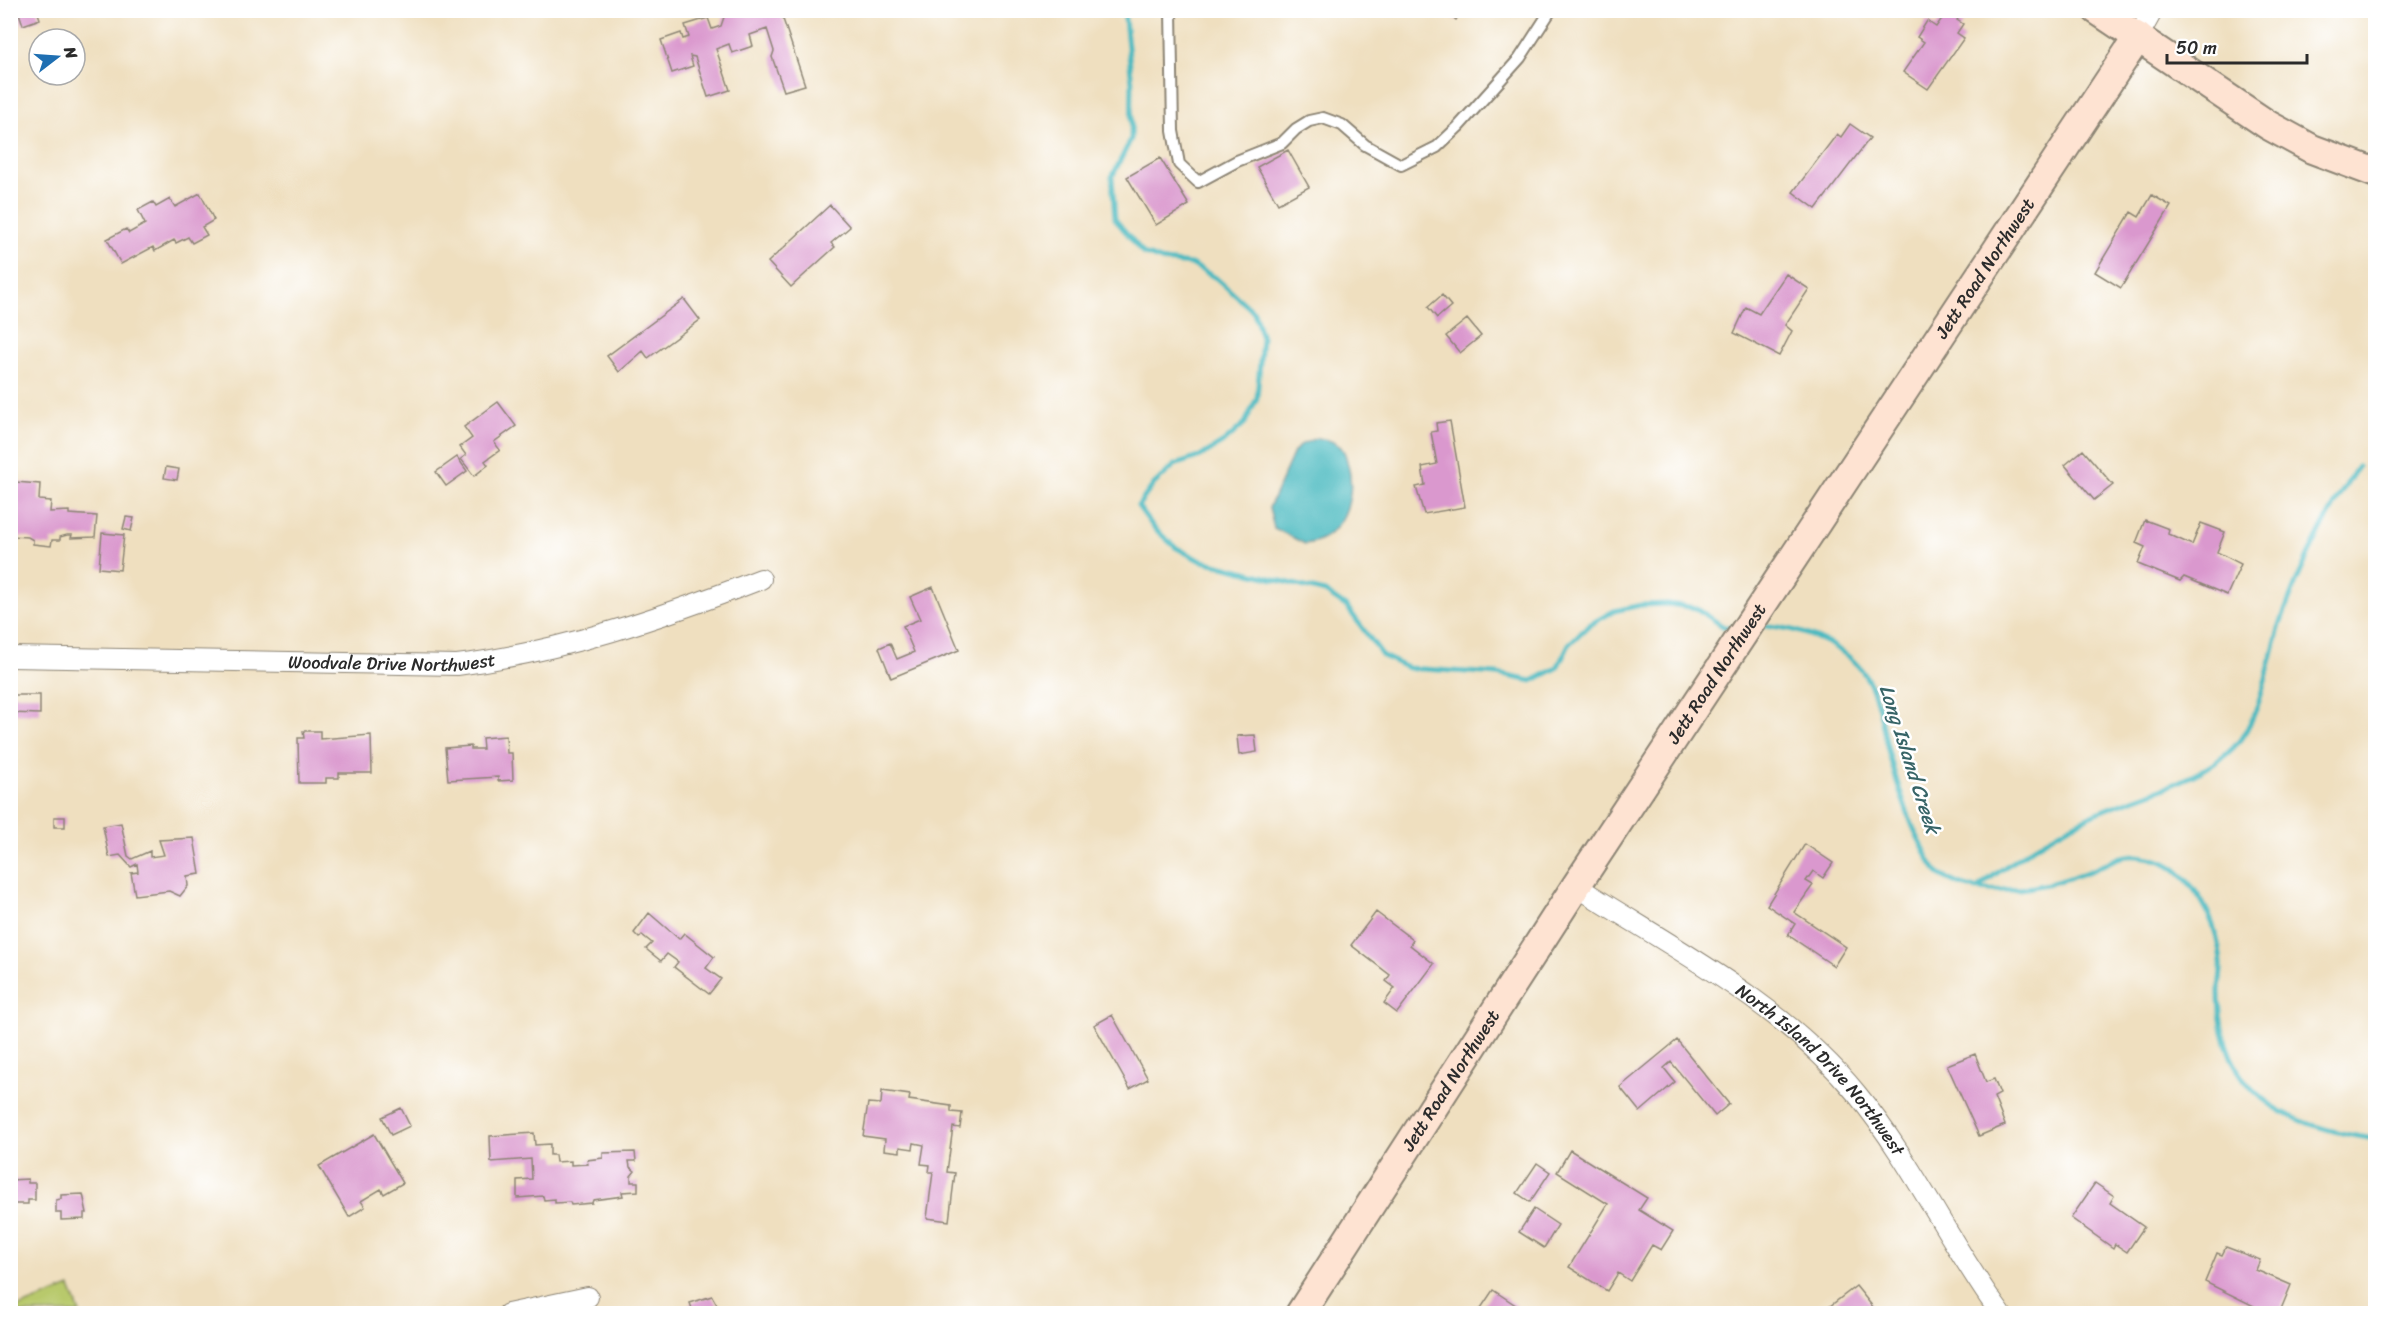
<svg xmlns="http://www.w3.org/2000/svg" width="2386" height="1324" font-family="Sriracha,sans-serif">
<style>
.green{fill:#b8c96c;stroke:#727a4c;stroke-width:1.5}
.water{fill:#4ab9c0;stroke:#3a7276;stroke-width:1.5}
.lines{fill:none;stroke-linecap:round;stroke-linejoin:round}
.stream{stroke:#4ab9c0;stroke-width:5}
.building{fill:#da98ce}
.lane-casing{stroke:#8d8575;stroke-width:14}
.street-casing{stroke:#8d8575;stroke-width:22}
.secondary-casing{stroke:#8d8575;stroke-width:32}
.lane{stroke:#fff;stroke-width:10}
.street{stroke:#fff;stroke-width:20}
.secondary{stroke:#fee3d2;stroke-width:28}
.labels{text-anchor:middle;stroke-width:5;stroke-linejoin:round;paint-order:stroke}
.street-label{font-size:18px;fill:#2b2b2b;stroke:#fff}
.water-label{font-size:20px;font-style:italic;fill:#376467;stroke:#fff}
</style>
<rect width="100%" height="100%" fill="#fff"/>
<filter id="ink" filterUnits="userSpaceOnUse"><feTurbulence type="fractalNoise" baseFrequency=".0167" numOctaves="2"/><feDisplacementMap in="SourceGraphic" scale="12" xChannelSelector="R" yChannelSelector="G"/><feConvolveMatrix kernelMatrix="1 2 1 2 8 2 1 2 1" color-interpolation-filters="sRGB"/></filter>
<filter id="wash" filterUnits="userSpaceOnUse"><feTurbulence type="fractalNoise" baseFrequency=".008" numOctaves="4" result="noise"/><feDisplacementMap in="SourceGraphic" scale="24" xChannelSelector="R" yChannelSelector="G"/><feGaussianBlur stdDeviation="1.35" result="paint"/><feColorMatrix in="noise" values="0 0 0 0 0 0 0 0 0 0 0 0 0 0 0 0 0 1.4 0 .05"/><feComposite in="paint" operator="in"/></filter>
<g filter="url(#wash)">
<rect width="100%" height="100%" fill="#efdfbf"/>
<path class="green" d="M70,1287L80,1313H11V1310Z"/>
<path class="water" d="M1316,438C1324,439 1332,440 1338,445C1345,449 1346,458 1348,465C1357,497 1343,539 1305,544L1274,528L1269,508L1294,452L1300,445Z"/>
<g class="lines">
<path class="stream" d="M1124,10L1132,83L1131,139L1112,177L1115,219L1144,254L1164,261L1191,264L1216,278L1254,312L1262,338L1257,398L1245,423L1225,441L1201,456L1175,465L1154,484L1138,506L1154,528L1175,547L1199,560L1325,592L1347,607L1383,656L1408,668L1497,674L1532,681L1557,668L1569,644L1589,625L1614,611L1641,605L1668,604L1696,608L1724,627H1737
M1759,626C1781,625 1799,630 1819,639C1866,660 1875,686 1884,732C1890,762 1908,822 1923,847C1927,855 1933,870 1941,875C1983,903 2046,887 2090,871C2100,868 2110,860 2121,857C2137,853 2163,859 2176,870C2203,893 2218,927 2221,963C2222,972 2219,982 2219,992C2219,1094 2285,1127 2376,1139
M1977,889C2010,861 2059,829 2099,812C2141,794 2202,781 2234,747C2263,717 2269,655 2283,616C2302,563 2327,514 2358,466"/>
</g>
<g id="blocks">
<path class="building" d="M18,10H37L40,19L23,25Z
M722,10H746L748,16L757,13L756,10H780L805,85L784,91L772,57L774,51L767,29L750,35L753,46L732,53L729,44L716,49L730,90L708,97L695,57L690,56L693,66L672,73L661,40L681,33L683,39L689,37L685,25L708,18L712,29L721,26L724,17Z
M1442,10H1462L1456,20Z
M1948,10L1960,15L1957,20L1963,24L1957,33L1964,38L1928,89L1903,72L1924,42L1917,37L1927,21L1936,27Z
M1850,124L1870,138L1816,209L1793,192L1837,134L1841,137Z
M1288,150L1309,187L1278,204L1257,167Z
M1160,158L1189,205L1156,225L1127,177Z
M200,193L214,220L202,227L207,235L192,243L188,237L176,243L174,240L155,251L153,247L121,264L107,239L126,229L129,233L145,224L138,210L153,202L156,207L170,199L175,207Z
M2152,195L2171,206L2121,288L2095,272L2131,212L2139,217Z
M830,205L850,227L831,243L835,247L791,287L768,262Z
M1786,274L1809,289L1785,325L1792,331L1779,356L1734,333L1746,307L1759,314Z
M1442,295L1451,306L1437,318L1428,307Z
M684,299L700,320L648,358L643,351L619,372L607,356Z
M1467,319L1481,336L1460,353L1446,336Z
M498,402L516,426L494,442L500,450L485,461L488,465L474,476L461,459L466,455L460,447L472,438L464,427Z
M1450,421L1465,507L1424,514L1416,487L1425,485L1422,467L1437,464L1431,432L1437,431L1436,423Z
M2083,450L2113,485L2094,500L2065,465Z
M457,457L467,471L446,486L436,472Z
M166,467L179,469L177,480L164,478Z
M15,482L40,484L39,500L51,501L50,512L69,511V514L97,516L95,537L71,538L72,535H67L60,537V540H52L51,546L33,544V540L28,537L11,536Z
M126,517L134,518L131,531L123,529Z
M2145,520L2169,529L2168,534L2192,545L2201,523L2225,532L2217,552L2241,564L2227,595L2184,577L2180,581L2138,564L2145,547L2136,543Z
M102,533L124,535L120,570L99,568Z
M933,587L959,650L891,678L879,648L890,643L897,659L914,652L903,626L920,619L910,597Z
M10,695H40V714L10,713Z
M303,731H320V739L371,735L372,773H339V778H326V783H299L298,738H304Z
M1255,735L1257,752L1239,755L1237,736Z
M506,736L507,753H512L513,780L498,781V777L448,780L445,748L471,746V749H483L482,738Z
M54,817H65V827H54Z
M121,823L128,856L132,859L150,851V857L164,855L159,840L194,838L200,874L187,876L188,886L180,896L169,891L135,895L131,873L138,872L137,864L131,867L120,855L109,857L103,826Z
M1805,844L1833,863L1823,878L1813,871L1806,881L1813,885L1794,912L1846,947L1834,966L1788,935L1795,924L1767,905Z
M1376,912L1413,940L1410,945L1434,964L1397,1013L1384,1003L1395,988L1386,981L1390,975L1351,945Z
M649,913L679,939L684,933L714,957L706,968L721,979L709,994L674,967L678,962L667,954L661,961L646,949L652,943L642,935L639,938L634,933Z
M1112,1015L1148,1079L1130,1089L1094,1025Z
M1677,1040L1729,1104L1715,1116L1671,1062L1664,1068L1675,1082L1640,1112L1620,1087Z
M1975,1054L1986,1082L1994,1079L2000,1094L1994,1097L2005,1125L1979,1136L1947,1065Z
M882,1091L910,1095L909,1100L951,1106V1112L962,1113L960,1128L953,1127L947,1172L955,1173L949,1221L927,1218L933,1172H929L930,1165L921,1164L924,1145L914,1143L913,1149L900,1147V1152L884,1150L885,1139L863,1136L868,1103L881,1104Z
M401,1108L410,1126L391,1135L382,1117Z
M534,1133L535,1145L550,1144V1155H555L556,1162L571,1161V1165L588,1164L587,1160L603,1158V1153L635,1152L636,1161H629L630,1167L635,1171L631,1176V1182H638V1191L622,1192L623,1196L593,1200L592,1203L571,1205L570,1202L555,1203V1199L544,1200L543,1196L517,1198V1180L532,1179L531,1159L491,1162L490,1136Z
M374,1134L403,1183L384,1194L381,1189L361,1201L365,1207L349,1217L319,1166Z
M1570,1150L1647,1198L1639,1210L1673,1231L1661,1250L1652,1245L1630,1281L1618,1273L1607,1291L1569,1267L1608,1204L1557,1172Z
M1537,1163L1550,1172L1530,1202L1517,1193Z
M28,1179V1183H35V1200H28V1204H10V1180Z
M2095,1183L2114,1196L2110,1203L2144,1227L2127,1252L2115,1244L2113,1248L2071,1218Z
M83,1194L87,1213H84V1219L61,1220V1213H56V1200L61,1199V1195Z
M1534,1209L1558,1225L1544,1248L1519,1232Z
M2226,1247L2260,1260L2256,1270L2291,1285L2279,1314H2270L2205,1282L2217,1253L2222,1255Z
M1856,1286L1873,1307L1871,1309L1874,1314H1834L1829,1307Z
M1493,1290L1517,1306L1512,1314H1477Z
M712,1296L722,1314H694L690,1303Z"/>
</g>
</g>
<g filter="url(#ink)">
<use href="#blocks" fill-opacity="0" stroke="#8d8575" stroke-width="1.5"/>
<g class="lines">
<g class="lane-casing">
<path id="lane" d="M1171,10L1173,131L1179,164L1198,182L1237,161L1282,143L1296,129L1309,121L1323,118L1342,125L1365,145L1401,165L1437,147L1458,127L1520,58L1551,10"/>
</g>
<g class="street-casing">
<g id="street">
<path d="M2138,37L2153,10"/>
<path id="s1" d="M10,657L457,665C561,652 663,617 761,579"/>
<path id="s2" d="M1576,886C1673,948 1782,1003 1856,1093C1912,1161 1949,1243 2001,1314"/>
<path d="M508,1314L588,1297"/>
</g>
</g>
<g class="secondary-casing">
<g id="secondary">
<path d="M2097,10L2268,125L2312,149L2376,173"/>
<path id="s3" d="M1300,1314L1576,886L2138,37"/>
</g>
</g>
<use href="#lane" class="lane"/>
<use href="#street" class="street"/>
<use href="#secondary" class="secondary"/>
</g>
</g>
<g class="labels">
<g class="street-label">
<text dy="6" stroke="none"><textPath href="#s3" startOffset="1250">Jett Road Northwest</textPath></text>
<text dy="6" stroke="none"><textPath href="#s1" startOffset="382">Woodvale Drive Northwest</textPath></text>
<text dy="6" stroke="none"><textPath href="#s3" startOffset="764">Jett Road Northwest</textPath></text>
<text dy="6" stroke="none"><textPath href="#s2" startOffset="308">North Island Drive Northwest</textPath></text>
<text dy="6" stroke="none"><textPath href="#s3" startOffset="278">Jett Road Northwest</textPath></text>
</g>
<g class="water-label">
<text transform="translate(1910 759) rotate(72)" y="7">Long Island Creek</text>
</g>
</g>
<rect width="2386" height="1324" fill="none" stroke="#fff" stroke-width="36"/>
<g transform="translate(57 57) rotate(73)"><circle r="28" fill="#ffffff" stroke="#aaaaaa" stroke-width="1.5"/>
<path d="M0-4.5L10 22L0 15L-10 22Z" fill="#1f6fb2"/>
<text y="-9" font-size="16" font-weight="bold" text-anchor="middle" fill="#2b2b2b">N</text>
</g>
<path d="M2167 54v9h140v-9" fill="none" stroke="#2b2b2b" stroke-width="3"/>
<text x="2176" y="54" font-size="18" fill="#2b2b2b" stroke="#ffffff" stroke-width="4.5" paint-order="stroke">50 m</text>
</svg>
